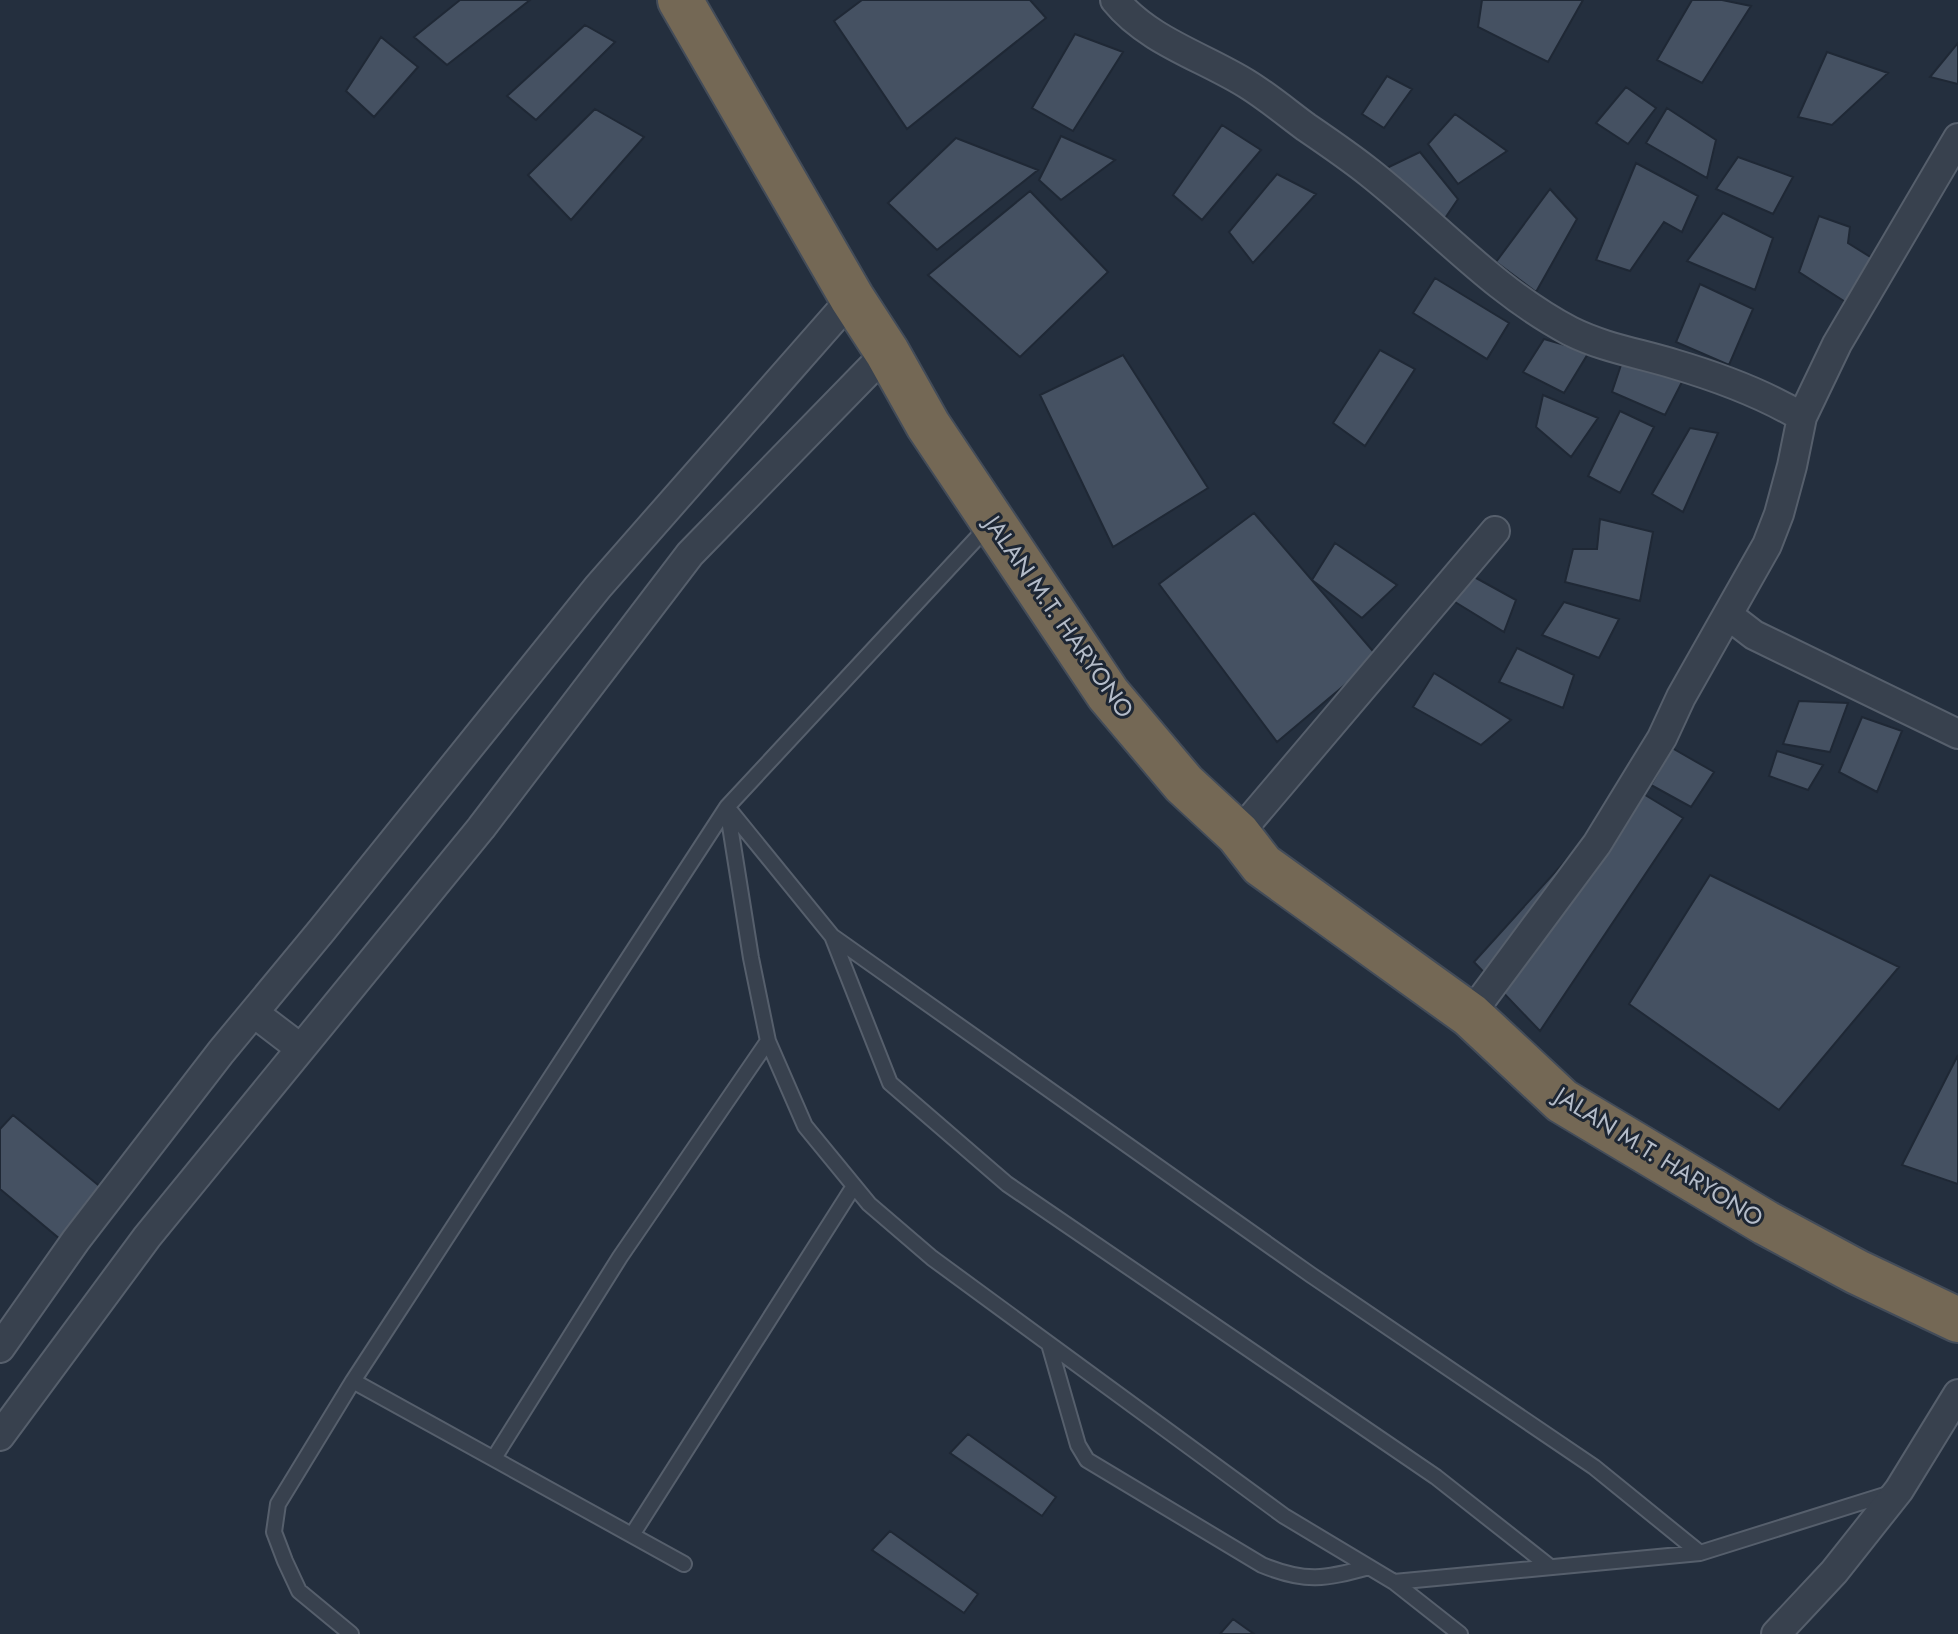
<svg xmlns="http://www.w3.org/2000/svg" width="1958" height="1634" font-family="Jost,sans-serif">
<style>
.building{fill:#455162;stroke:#1f2835;stroke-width:2}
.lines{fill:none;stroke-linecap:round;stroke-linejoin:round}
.lane-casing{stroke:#565f6c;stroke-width:18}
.street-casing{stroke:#565f6c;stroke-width:32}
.highway-casing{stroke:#434c59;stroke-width:48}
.lane{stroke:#38414e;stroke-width:14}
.street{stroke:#38414e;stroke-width:28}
.highway{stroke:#746855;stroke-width:44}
.labels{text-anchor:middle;stroke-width:6;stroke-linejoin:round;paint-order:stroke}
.street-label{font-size:24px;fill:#b4bcc9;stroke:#1d2633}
</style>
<rect width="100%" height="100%" fill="#242f3e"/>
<path class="building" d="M460,0H530L447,65L414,37Z
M862,0H1030L1046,18L907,129L834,21Z
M1482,0H1583L1548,62L1478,27Z
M1692,0H1722L1751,6L1702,83L1657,60Z
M585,25L615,42L536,120L507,96Z
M1075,34L1123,52L1073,131L1032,108Z
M381,37L418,67L374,117L346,91Z
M1958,43V84L1930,77Z
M1827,52L1888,73L1832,125L1798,117Z
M1387,76L1412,89L1384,128L1362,114Z
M1626,87L1656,108L1628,144L1596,123Z
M1667,108L1716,140L1707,178L1646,143Z
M595,109L644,137L571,220L528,175Z
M1455,114L1507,151L1458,184L1428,144Z
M1222,125L1261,150L1202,220L1173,195Z
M1061,136L1115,160L1061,200L1039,180Z
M956,138L1038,170L937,250L888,203Z
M1420,152L1458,199L1435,233L1368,177Z
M1738,157L1793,177L1773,214L1716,189Z
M1636,163L1698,196L1682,232L1664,222L1630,271L1596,260Z
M1277,174L1316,194L1253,263L1229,232Z
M1550,189L1577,219L1536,292L1496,262Z
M1030,191L1108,272L1020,357L928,275Z
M1723,213L1773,238L1755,290L1687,261Z
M1819,216L1850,227L1848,243L1880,263L1864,314L1799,272Z
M1435,278L1509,323L1487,359L1413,313Z
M1700,284L1753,309L1729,365L1676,342Z
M1544,339L1589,352L1564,393L1523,372Z
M1380,350L1415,369L1365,446L1333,423Z
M1123,355L1208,488L1113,547L1040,395Z
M1624,356L1683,380L1665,415L1612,392Z
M1543,395L1598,418L1571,457L1536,427Z
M1620,411L1654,427L1620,493L1588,476Z
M1690,428L1718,433L1683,512L1652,494Z
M1254,513L1378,657L1277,742L1159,584Z
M1600,519L1653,532L1640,601L1565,582L1573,549H1597Z
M1335,543L1397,585L1362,618L1312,580Z
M1458,568L1516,600L1504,632L1442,594Z
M1564,602L1619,619L1599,658L1542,635Z
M1517,648L1574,675L1563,708L1499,682Z
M1434,673L1511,720L1481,745L1413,707Z
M1799,701L1848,703L1830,752L1783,744Z
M1862,717L1902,731L1877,792L1839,772Z
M1672,748L1714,772L1691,807L1651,785Z
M1777,751L1823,765L1808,790L1769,776Z
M1632,787L1683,818L1540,1031L1474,962Z
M1710,875L1899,967L1779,1110L1629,1004Z
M1958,1055V1184L1902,1165Z
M13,1115L103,1189L60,1239L0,1189V1129Z
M968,1434L1056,1497L1042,1516L950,1453Z
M890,1531L978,1594L964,1613L872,1550Z
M1233,1619L1254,1634H1220Z"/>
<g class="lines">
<g class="lane-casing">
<path id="lane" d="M989,525L727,807L751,958L768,1041L805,1126L869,1204L932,1258L1284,1516L1394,1582L1700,1553L1891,1493
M832,936L890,1083L1007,1184L1436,1477L1549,1566
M1049,1344L1078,1445L1087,1460L1262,1565C1306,1583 1325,1579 1369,1567
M353,1381L684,1564
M494,1458L620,1257L768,1041
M632,1535L854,1186
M1394,1582L1460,1634
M351,1634L299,1591L285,1561L274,1532L278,1504L353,1381L727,807L832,936L1311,1275L1594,1467L1700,1553"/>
</g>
<g class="street-casing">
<path id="street" d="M1115,0C1148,41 1204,57 1247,84C1268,97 1287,113 1306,127C1328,142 1350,157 1370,173C1437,226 1494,291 1570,331C1604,348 1638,353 1674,364C1718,377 1762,393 1802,417L1792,466L1779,514L1767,545L1681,697L1662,738L1597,844L1470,1015
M1802,417L1837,344L1958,138
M1728,615L1754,635L1958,734
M1238,834L1495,531
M254,1013L300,1048
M0,1348L76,1240L221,1052L322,930L598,587L852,298
M0,1436L147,1237L481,828L690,554L887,352
M1776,1634L1834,1572L1899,1490L1958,1394"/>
</g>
<g class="highway-casing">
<path id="highway" d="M680,0L852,298L887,352L928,425L1108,694L1184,784L1238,834L1262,865L1470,1015L1562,1101L1766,1223L1857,1272L1958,1320"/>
</g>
<use href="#lane" class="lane"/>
<use href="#street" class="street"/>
<use href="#highway" class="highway"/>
</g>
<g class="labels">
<g class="street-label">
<text transform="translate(1059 617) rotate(55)" y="8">JALAN M.T. HARYONO</text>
<text transform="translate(1659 1157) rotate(32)" y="8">JALAN M.T. HARYONO</text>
</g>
</g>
</svg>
